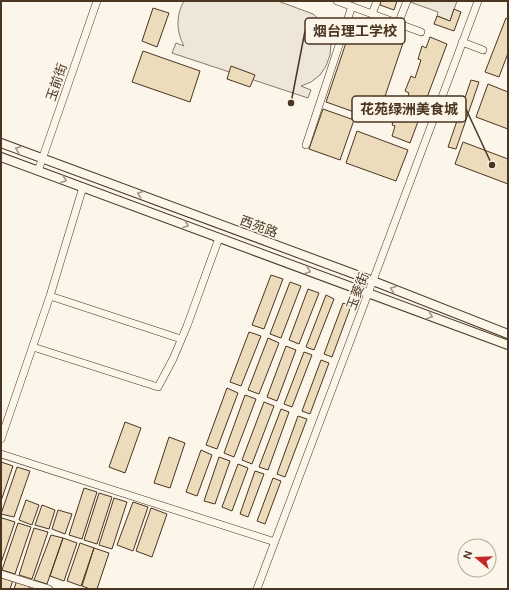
<svg xmlns="http://www.w3.org/2000/svg" width="509" height="590" font-family="Ubuntu,'Noto Sans SC',sans-serif">
<style>
.green{fill:#ede6d9;stroke:#887966}
.building{fill:#ecdcbc;stroke:#4a3520}
.lines{fill:none;stroke-linecap:round;stroke-linejoin:round}
.minor-casing{stroke:#4a3520;stroke-width:8}
.major-casing{stroke:#4a3520;stroke-width:10}
.minor{stroke:#fbf6e9;stroke-width:7}
.major{stroke:#fbf6e9;stroke-width:8}
.oneway{stroke:#a29684}
.labels{text-anchor:middle;stroke-width:3;stroke-linejoin:round;paint-order:stroke}
.street-label{font-size:13px;fill:#4a3520;stroke:#fbf6e9}
.leader{fill:none;stroke:#4a3520;stroke-width:1.5}
.callout-dot{fill:#4a3520;stroke:#fbf6e9;stroke-width:1.5}
.callout{fill:#fbf6e9;stroke:#4a3520;stroke-width:1.5}
.callout-label{font-size:14px;text-anchor:middle;font-weight:bold;fill:#4a3520}
</style>
<rect width="100%" height="100%" fill="#fbf6e9"/>
<path class="green" d="M184,1H278L313,14L322,22L328,32L331,44L330,55L326,66L320,75L311,82L301,86L311,90L308,98L172,53L176,43L184,46C176,31 176,15 184,1Z
M411,1H457L450,21L437,16L438,12L410,2Z"/>
<path class="building" d="M381,1H397L394,10L380,5Z
M153,8L169,13L157,47L142,41Z
M454,9L461,12L454,31L434,24L437,16L450,21Z
M506,18L508,19V53L499,77L485,72Z
M353,22L404,40L377,120L326,102Z
M430,37L447,44L410,143L392,136L395,126L392,125L397,111L402,112L409,93L405,91L411,76L415,78L421,60L418,59L422,46L426,48Z
M143,51L200,71L190,102L132,82Z
M231,66L255,75L250,87L227,79Z
M471,80L479,82L456,149L448,147Z
M488,84L508,92V129L476,117Z
M323,109L354,120L340,160L309,149Z
M357,131L408,150L396,181L346,163Z
M463,142L508,159V184L455,164Z
M271,275L283,279L264,329L252,325Z
M290,282L301,286L281,338L270,334Z
M308,289L319,293L299,344L289,340Z
M326,295L334,299L314,350L306,347Z
M343,303L351,306L332,357L324,354Z
M249,332L261,336L241,386L230,382Z
M268,338L279,343L259,394L248,390Z
M286,346L296,350L277,401L267,397Z
M304,352L312,355L292,407L284,404Z
M321,360L329,363L310,414L302,411Z
M227,388L238,393L217,449L206,445Z
M245,395L256,399L234,457L224,453Z
M264,402L274,406L252,464L242,460Z
M281,409L289,412L268,470L259,467Z
M298,416L307,419L285,477L277,474Z
M125,422L141,428L125,473L109,467Z
M169,437L185,443L170,488L154,483Z
M201,450L212,455L197,496L186,492Z
M219,457L230,461L215,504L204,501Z
M1,462L13,466L1,501Z
M238,464L248,468L232,511L222,507Z
M17,467L30,471L14,517L1,514Z
M255,471L264,474L248,517L240,514Z
M273,478L281,481L265,524L257,521Z
M84,488L97,492L82,539L69,535Z
M99,493L112,497L97,544L84,540Z
M114,498L127,502L112,549L99,545Z
M26,500L39,505L32,525L19,520Z
M133,502L148,507L133,551L117,545Z
M42,505L55,510L49,529L35,525Z
M151,508L167,514L152,557L136,551Z
M58,510L72,514L65,534L52,529Z
M2,518L15,522L1,563V520Z
M18,523L31,527L15,574L2,570Z
M34,528L48,532L32,579L19,575Z
M51,535L63,538L47,584L34,580Z
M63,538L77,543L64,581L50,576Z
M80,543L94,548L81,586L67,581Z
M94,548L109,553L97,589H90L82,586Z
M1,576L13,580L10,589H1Z
M17,580L30,584L29,589H14Z"/>
<g class="lines">
<g class="minor-casing">
<path id="minor" d="M337,1L421,32
M372,14L377,1
M398,24L407,1
M462,42L483,50
M306,145L352,6
M38,171L97,1
M50,296L181,339
M33,347L158,387L173,359L187,326L219,238
M1,439L50,296L83,187
M1,454L275,542
M1,574L49,589
M257,589L478,1"/>
</g>
<g class="major-casing">
<path id="major" d="M1,143L373,281L508,334
M1,157L508,345"/>
</g>
<use href="#minor" class="minor"/>
<use href="#major" class="major"/>
</g>
<defs><path id="oneway-chevron" d="M-2-3.5L2.5 0L-2 3.5" fill="none" stroke-width="1.6" stroke-linecap="round" stroke-linejoin="round"/></defs>
<g class="oneway">
<use href="#oneway-chevron" transform="translate(18 149) rotate(-160)"/>
<use href="#oneway-chevron" transform="translate(64 180) rotate(20)"/>
<use href="#oneway-chevron" transform="translate(140 194) rotate(-160)"/>
<use href="#oneway-chevron" transform="translate(186 225) rotate(20)"/>
<use href="#oneway-chevron" transform="translate(308 271) rotate(20)"/>
<use href="#oneway-chevron" transform="translate(393 289) rotate(-159)"/>
<use href="#oneway-chevron" transform="translate(430 316) rotate(20)"/>
</g>
<g class="labels">
<g class="street-label">
<text transform="translate(56 82) rotate(-71)" y="5">玉前街</text>
<text transform="translate(259 226) rotate(20)" y="5">西苑路</text>
<text transform="translate(357 291) rotate(-69)" y="5">玉菱街</text>
</g>
</g>
<path class="leader" d="M291 103L305 31M492 165L466 109"/>
<g class="callout-dot">
<circle cx="291" cy="103" r="4"/>
<circle cx="492" cy="165" r="4"/>
</g>
<g class="callout">
<rect x="305" y="18" width="100" height="26" rx="4"/>
<rect x="352" y="96" width="114" height="26" rx="4"/>
</g>
<g class="callout-label">
<text x="355" y="36">烟台理工学校</text>
<text x="409" y="114">花苑绿洲美食城</text>
</g>
<rect width="509" height="590" fill="none" stroke="#4a3520" stroke-width="4"/>
<g transform="translate(477 558) rotate(289)"><circle r="19" fill="#fbf6e9" stroke="#b4a999"/>
<path d="M0-3L7 15L0 10L-7 15Z" fill="#c62828"/>
<text y="-6" font-size="11" font-weight="bold" text-anchor="middle" fill="#4a3520">N</text>
</g>
</svg>
